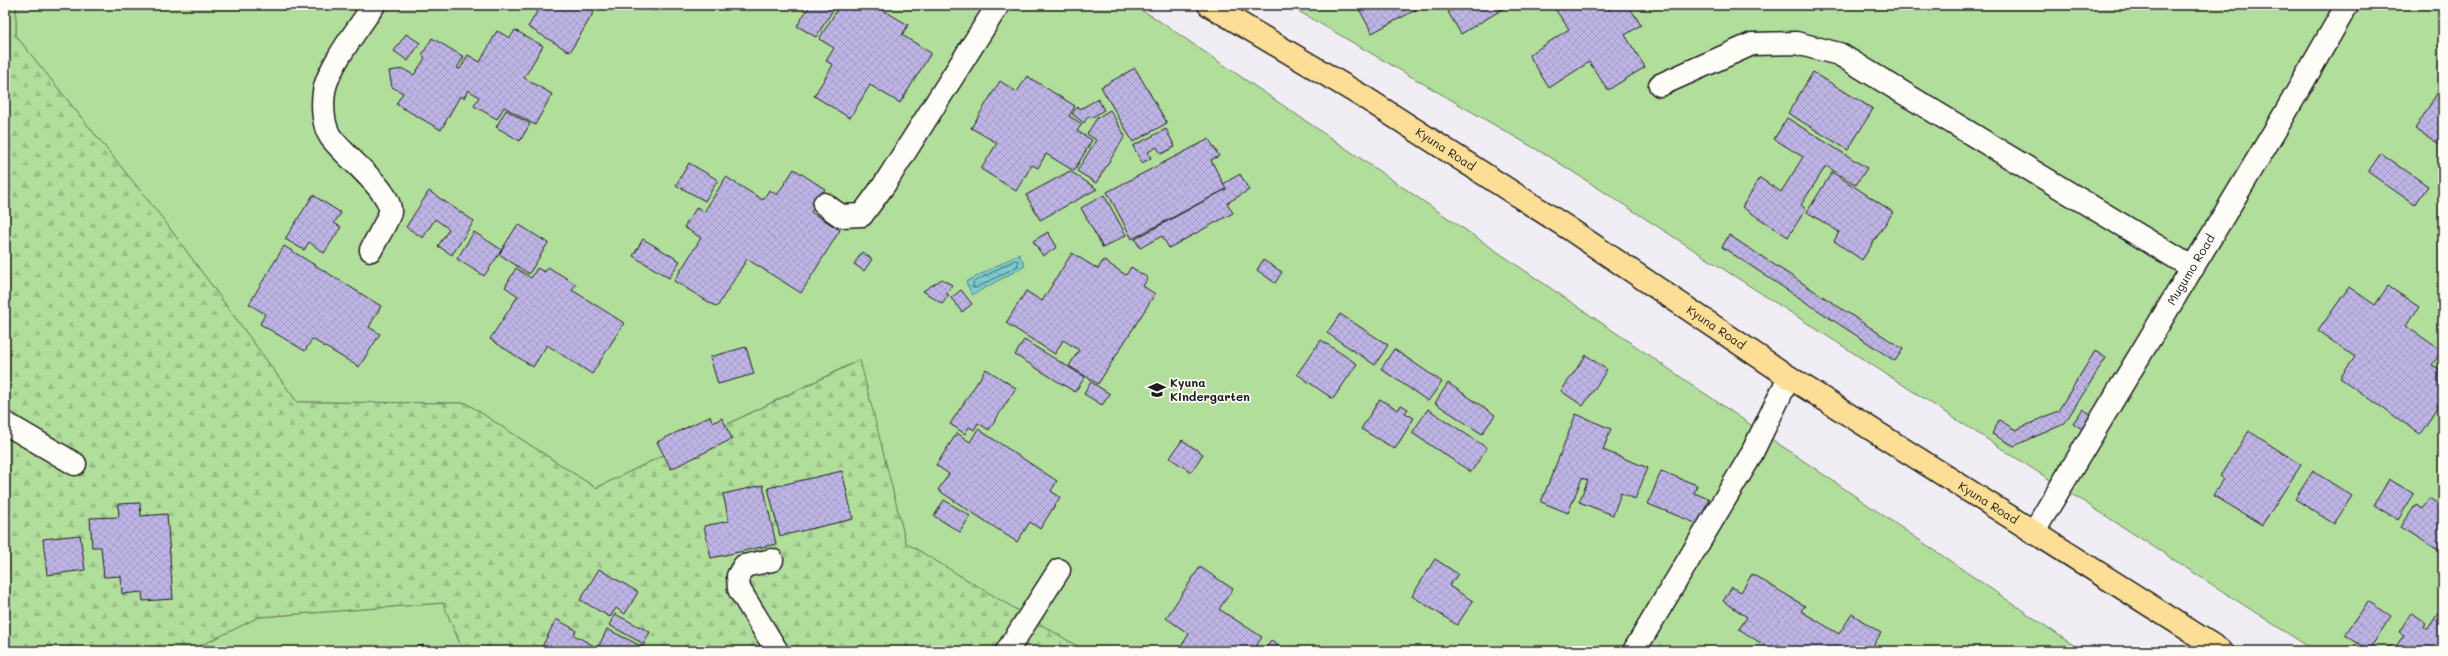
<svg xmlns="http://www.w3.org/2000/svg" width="2448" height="656" font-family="Mali,sans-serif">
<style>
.green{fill:#b2de9c;stroke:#677d5c}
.forest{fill:url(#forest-firs);stroke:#677d5c}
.water{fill:url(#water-waves);stroke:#568689}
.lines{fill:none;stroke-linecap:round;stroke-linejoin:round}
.shore{stroke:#426365;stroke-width:1}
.building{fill:url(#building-cross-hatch);stroke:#1c1c1c}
.minor-casing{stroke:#1c1c1c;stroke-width:25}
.major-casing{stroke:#1c1c1c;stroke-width:25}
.minor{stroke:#fdfcf7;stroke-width:22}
.major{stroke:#fdde96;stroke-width:22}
.labels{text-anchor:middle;stroke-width:3.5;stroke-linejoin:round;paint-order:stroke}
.street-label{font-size:12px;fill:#1c1c1c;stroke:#fdfcf7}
.poi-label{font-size:12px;font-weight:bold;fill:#1c1c1c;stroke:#fdfcf7;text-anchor:start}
</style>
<defs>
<pattern id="forest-firs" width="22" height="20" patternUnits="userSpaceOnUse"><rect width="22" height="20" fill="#b2de9c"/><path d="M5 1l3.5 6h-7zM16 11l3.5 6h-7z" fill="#98be86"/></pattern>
<pattern id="water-waves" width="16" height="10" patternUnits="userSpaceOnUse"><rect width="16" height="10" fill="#7ccdd2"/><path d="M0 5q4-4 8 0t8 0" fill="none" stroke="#6bafb4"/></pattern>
<pattern id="building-cross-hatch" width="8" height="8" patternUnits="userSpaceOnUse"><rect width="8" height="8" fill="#beb5e6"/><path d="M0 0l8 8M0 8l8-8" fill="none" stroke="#a39bc5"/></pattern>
</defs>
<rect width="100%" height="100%" fill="#f0eef4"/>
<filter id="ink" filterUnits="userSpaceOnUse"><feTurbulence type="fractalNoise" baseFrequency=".025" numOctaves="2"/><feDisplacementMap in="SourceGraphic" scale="8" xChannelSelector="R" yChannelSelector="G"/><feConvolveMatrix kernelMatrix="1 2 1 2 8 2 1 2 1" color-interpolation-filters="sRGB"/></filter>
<g filter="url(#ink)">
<path class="green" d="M16,5H1131L1152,16L2082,651H1085L906,543L859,360L596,488L466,403L297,402L163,219L16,36Z
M1288,5H2443V651H2315L1553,159Z
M443,603L463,651H190L259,617Z"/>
<path class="forest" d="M5,5H16V36L163,219L297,402L466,403L596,488L860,360L906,543L1085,651H463L443,603L259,617L190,651H5Z"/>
<path class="water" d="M1019,254L1025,266L972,295L966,282Z"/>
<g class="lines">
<path class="shore" d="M1015,260L1018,261V266L976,288H973V283Z"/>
</g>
<path class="building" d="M541,5H598L570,52L528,27Z
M645,5H659L655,11Z
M810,5H836L816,37L797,26Z
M840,5H847L855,10L858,5H875L908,25L902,35L931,53L900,103L870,85L850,118L814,96L833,65L826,61L834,48L819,39Z
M1362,5H1423V6L1372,33L1358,7Z
M1459,5H1501L1503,9L1461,34L1448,12Z
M1552,5H1605L1609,10L1617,5H1628L1641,25L1625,35L1645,67L1608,90L1589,62L1549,88L1529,55L1569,29Z
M515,30L543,46L524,78L552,94L535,125L504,107L497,119L474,106L479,97L468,90L464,98L460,96L441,130L396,104L403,93L392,87L389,71L403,69L414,75L425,58L422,55L432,38L464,57L457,68L460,69L468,55L480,62L497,31L510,38Z
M406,34L420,43L408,61L394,51Z
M1135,68L1167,123L1133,142L1101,87Z
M1813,72L1873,109L1848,150L1788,113Z
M1027,76L1075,106L1069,116L1082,124L1077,131L1092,140L1074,171L1046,154L1038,168L1032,165L1016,191L981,169L997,143L971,128L1000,81L1017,92Z
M2441,87L2443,88V146L2415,129Z
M1098,99L1104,110L1091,118L1088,116L1084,123L1072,114L1077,107L1080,109Z
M506,110L530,124L520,141L496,127Z
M1110,110L1125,136L1096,183L1077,171L1096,140L1087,134L1097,118Z
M1787,118L1867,168L1856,185L1826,166L1801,205L1806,209L1788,237L1742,207L1760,178L1781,192L1803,157L1774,139Z
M1166,129L1175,147L1161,154L1157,147L1148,152L1151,158L1142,163L1133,146Z
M1209,139L1219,156L1211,160L1226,189L1132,239L1107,192Z
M2381,153L2428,186L2415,205L2368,172Z
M689,163L718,180L705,201L676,185Z
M794,169L825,189L811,212L840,230L801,293L747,259L717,307L674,281L701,238L684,227L697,207L704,212L726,177L763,200L769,190L777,195Z
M1070,171L1097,189L1040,220L1026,195Z
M1832,172L1893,212L1862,260L1834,241L1839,232L1807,212Z
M1240,174L1249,190L1227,203L1233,213L1169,248L1162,236L1140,248L1135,239L1226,189L1223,184Z
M429,191L474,221L452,255L438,246L449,229L435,219L423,238L406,227Z
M313,195L341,213L334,223L341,227L324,253L309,242L304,250L285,239Z
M1104,195L1126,235L1103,248L1081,208Z
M518,224L548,243L529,274L499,254Z
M474,232L502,250L484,276L457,259Z
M1048,232L1057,247L1043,256L1033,241Z
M1729,235L1903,349L1895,361L1722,247Z
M643,239L680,261L669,278L633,256Z
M284,246L381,306L369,327L380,334L359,367L312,339L305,351L260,324L265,314L249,304Z
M862,252L872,259L864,271L854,264Z
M1072,253L1098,269L1103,260L1126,275L1131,267L1148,278L1143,286L1155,294L1098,384L1069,366L1079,350L1063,340L1055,354L1006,323L1026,291L1042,301Z
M1263,260L1282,272L1275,283L1257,270Z
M548,267L576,284L572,290L624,323L592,374L547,345L533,367L490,339L518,296L505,287L516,268L531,278L537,268L545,272Z
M942,279L952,285L946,294L949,295L942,304L923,291Z
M2388,286L2419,307L2406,326L2442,351L2432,365L2443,371V400L2420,434L2340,378L2355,357L2318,331L2349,287L2375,305Z
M961,290L972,304L962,312L951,298Z
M1340,314L1388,345L1375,365L1327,333Z
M1024,340L1085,377L1075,392L1015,355Z
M1321,340L1357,364L1333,399L1297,374Z
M746,347L754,374L718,384L710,357Z
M1394,349L1442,382L1428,401L1381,369Z
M2095,351L2106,358L2064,424L2014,446L1992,434L1999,420L2016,430L2058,411Z
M1586,355L1607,370L1583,406L1561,391Z
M986,369L1016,388L989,430L978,423L974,430L969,427L965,434L950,424Z
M1091,382L1110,394L1102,405L1084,394Z
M1448,383L1495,415L1482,434L1435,403Z
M1380,399L1398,410L1401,405L1408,409L1405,413L1414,418L1395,449L1361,429Z
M1428,409L1487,448L1471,472L1412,433Z
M2083,409L2097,418L2087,432L2073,423Z
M1576,414L1611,429L1603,450L1648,468L1635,499L1621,493L1613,515L1579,502L1588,480L1582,478L1568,513L1541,502Z
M710,416L713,423L722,418L732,439L671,469L657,442Z
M978,429L1057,481L1051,491L1060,497L1040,529L1030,522L1017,542L938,490L949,474L936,465L957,433L970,442Z
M2249,431L2301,465L2262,525L2213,495L2224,479L2220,476Z
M1182,440L1203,454L1191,472L1170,458Z
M842,471L853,519L780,536L768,488Z
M1661,471L1697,485L1694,493L1709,499L1698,524L1648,504Z
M2313,471L2352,496L2334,524L2295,499Z
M2389,479L2414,494L2398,520L2374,505Z
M763,485L776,544L711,558L704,526L729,521L723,494Z
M2429,498L2443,507V542L2438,550L2401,527L2416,504L2422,508Z
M944,500L970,516L960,532L934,516Z
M140,503L141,516L167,514L173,599L143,601L142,592L122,594L121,576L104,577L101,547H92L90,518L119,517L118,504Z
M80,535L85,570L47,575L43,539Z
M1435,559L1458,574L1449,586L1473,601L1457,625L1412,596Z
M1200,567L1233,589L1219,609L1262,637L1253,651H1184L1180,648L1189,634L1166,618Z
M599,569L638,592L625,614L616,608L610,617L580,600Z
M1752,574L1805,606L1801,611L1839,634L1852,614L1881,633L1870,651H1788L1777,644L1773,651L1739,629L1747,617L1723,601L1732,587L1741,592Z
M2368,601L2391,616L2369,650L2345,635Z
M2443,606V651H2386L2389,646L2394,649L2404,635L2399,632L2411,613L2425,623L2423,627L2427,630Z
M615,614L650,632L644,644L609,625Z
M556,619L576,630L574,635L598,648L607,629L651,651H540Z
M1271,641L1287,651H1264Z
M423,645L425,651H406Z"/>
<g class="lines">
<g class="minor-casing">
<g id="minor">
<path d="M1660,85L1752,44L1796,43L1839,54L2193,268"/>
<path d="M824,204L841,216L862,215L884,185L998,5"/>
<path d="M371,250C375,241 388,221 390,212C392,190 341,154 330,136C323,125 322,105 324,92C327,68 360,26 374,5"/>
<path d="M5,423L75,464"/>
<path id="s1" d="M2033,533L2280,122L2347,5"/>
<path d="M772,560L744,566L738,576L739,589L777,651"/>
<path d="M1007,651L1059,570"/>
<path d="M1634,651L1750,457L1789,377"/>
</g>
</g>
<g class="major-casing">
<g id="major">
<path id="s2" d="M1209,5L1367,99L1568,228L1789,377L2222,651"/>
</g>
</g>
<use href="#minor" class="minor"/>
<use href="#major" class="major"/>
</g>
</g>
<defs>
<g id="school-bare" transform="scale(1.38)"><path d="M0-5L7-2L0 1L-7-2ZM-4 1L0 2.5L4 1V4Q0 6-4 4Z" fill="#1c1c1c" stroke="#fdfcf7" stroke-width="2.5" paint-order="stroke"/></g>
</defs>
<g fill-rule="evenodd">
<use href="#school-bare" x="1157" y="390"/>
</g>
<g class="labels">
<g class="street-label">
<text dy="4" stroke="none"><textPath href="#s2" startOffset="277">Kyuna Road</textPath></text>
<text dy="4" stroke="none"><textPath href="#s1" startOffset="307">Mugumo Road</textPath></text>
<text dy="4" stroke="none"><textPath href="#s2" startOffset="601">Kyuna Road</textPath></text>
<text dy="4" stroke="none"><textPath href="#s2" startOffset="925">Kyuna Road</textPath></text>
</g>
<g class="poi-label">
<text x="1170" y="387">Kyuna<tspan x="1170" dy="14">Kindergarten</tspan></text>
</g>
</g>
<rect width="2448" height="656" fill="none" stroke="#fdfcf7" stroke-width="20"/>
<rect x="10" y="10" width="2428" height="636" fill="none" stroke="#1c1c1c" stroke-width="1.5" filter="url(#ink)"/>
</svg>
